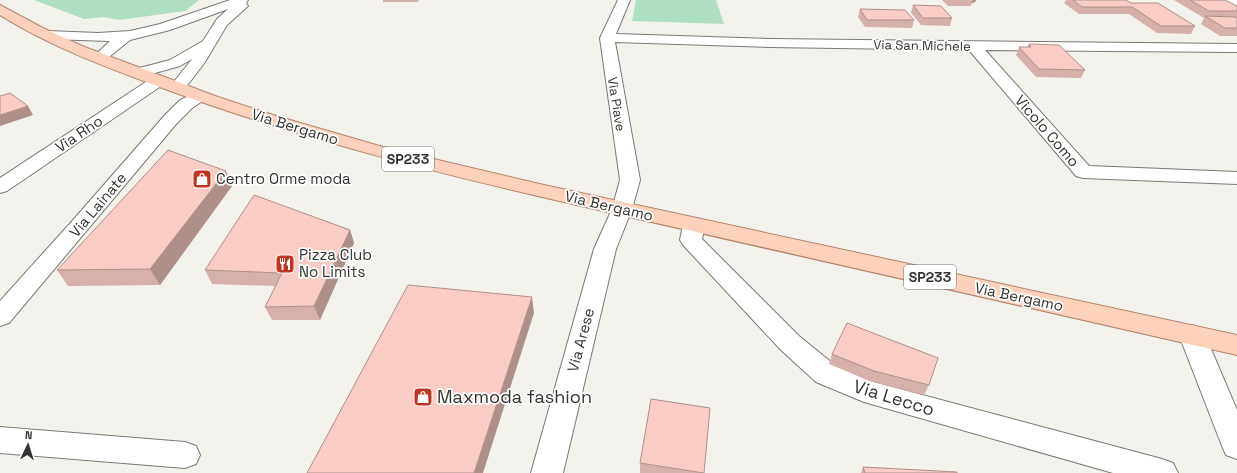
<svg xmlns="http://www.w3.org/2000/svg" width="1237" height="473" font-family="'Space Grotesk',sans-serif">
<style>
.green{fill:#aedfc2}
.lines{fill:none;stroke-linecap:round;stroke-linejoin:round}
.street-casing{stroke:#7a7973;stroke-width:2}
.primary-casing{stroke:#b5866e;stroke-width:2}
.street{fill:#fff;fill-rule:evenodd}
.primary{fill:#fdd1bc;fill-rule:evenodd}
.wall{fill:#d6b0aa}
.shaded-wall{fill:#ae908b}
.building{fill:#f9cdc6;stroke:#ae908b}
.labels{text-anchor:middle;stroke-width:3.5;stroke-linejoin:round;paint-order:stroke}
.far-street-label{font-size:13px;fill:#333330;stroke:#fff}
.shield{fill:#fff;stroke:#70706e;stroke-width:1}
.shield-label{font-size:14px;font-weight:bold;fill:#333330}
.street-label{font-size:15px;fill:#333330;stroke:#fff}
.poi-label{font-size:15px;fill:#333330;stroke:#fff;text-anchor:start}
.near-poi-label{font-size:18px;fill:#333330;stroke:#fff;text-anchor:start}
.near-street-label{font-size:18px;fill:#333330;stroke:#fff}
</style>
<rect width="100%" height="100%" fill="#f4f2ec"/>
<g class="green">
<polygon points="34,0 199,0 185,11 119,20 104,17 84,19"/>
<polygon points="636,0 716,0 724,24 632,21"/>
</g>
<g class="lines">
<defs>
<g id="street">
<polygon points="230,0 248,0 246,3 248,6 227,25 205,62 183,91 177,93 171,91 169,88 192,59 180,66 137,78 132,76 129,73 132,70 170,60 203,41 217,19 228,9 170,30 130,40 104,61 99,62 94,61 92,58 110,41 48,39 43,38 41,35 43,32 48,31 98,33 130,31 160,24"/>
<polygon points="618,0 630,0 616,34 770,39 1237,44 1237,52 985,50 1089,166 1237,172 1237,184 1083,178 1076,176 969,50 770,47 615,42 640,180 632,209 616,249 563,473 531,473 594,249 612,209 620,180 600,38"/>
<polygon points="1224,0 1237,0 1237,6 1226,3"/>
<polygon points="158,76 164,78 166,81 164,84 7,191 0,193 0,178 152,78"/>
<polygon points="198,92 204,94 206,97 204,100 192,108 177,123 9,323 0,326 0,301 74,219 165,115 180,100"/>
<polygon points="694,218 702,220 705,225 702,239 799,336 836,366 870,381 1162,459 1173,463 1178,473 1113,473 864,402 816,382 781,350 683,245 680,240 683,225 686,220"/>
<polygon points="1192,325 1201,328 1205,335 1237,410 1237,459 1226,455 1222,446 1179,335 1183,328"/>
<polygon points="0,427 185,442 196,446 200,455 196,464 185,468 0,453"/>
</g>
<path id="primary" d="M0,5L41,27L82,46L218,97L273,115L383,147L544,185L1237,335V355C1027,307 817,259 607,212C457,178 309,142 165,89C108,68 51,47 0,15Z"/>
</defs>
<use href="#street" class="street-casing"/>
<use href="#primary" class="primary-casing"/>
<use href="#street" class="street"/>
<use href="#primary" class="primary"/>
</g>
<g class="wall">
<polygon points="383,0 419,0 418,2 383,2"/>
<polygon points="942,0 976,0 976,1 971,4 971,6 948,6"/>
<polygon points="1066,0 1126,0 1131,3 1195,26 1191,34 1157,33 1129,14 1079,14 1064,3"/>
<polygon points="1174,0 1225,0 1237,6 1237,36 1220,36 1201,24 1204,18"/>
<polygon points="913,5 952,18 950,26 921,25 911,13"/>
<polygon points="860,9 914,20 912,28 865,27 858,17"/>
<polygon points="1029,44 1085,70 1081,78 1036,77 1016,55 1019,47 1027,47"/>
<polygon points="232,186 160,285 68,286 57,270"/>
<polygon points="350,230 354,243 320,320 272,320 265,307 275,286 212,284 205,270"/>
<polygon points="832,354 929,385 924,395 870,381 829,364"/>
<polygon points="640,463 704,473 640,473"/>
<polygon points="863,467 957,473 861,473"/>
</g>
<g class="shaded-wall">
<polygon points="973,0 976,0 976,1 971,4"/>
<polygon points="28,106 33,115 0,126 0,115"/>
<polygon points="226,171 232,186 160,285 150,269"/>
<polygon points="350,230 354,243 320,320 314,306"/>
<polygon points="532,297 534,313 483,473 474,473"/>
</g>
<g class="building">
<polygon points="1073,0 1126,0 1131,3 1158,3 1195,26 1161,26 1132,7 1082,7"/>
<polygon points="1190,0 1225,0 1237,6 1237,11 1209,11"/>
<polygon points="913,5 941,6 952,18 923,18"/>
<polygon points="860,9 905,10 914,20 867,20"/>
<polygon points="1205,16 1234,17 1237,18 1237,28 1225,28"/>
<polygon points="1029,44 1059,45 1085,70 1039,69 1019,47 1031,47"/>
<polygon points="10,93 28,106 0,115 0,96"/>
<polygon points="168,150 226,171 150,269 57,270"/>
<polygon points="254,195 350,230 314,306 265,307 282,273 205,270"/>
<polygon points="408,285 532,297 474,473 307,473"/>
<polygon points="847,323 938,358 929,385 874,371 832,354"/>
<polygon points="651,399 710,408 704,473 640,463"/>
<polygon points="863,467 957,472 957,473 865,473"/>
</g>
<defs>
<symbol id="shop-square" viewBox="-11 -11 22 22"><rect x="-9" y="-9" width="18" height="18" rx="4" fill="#bf331f" stroke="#fff"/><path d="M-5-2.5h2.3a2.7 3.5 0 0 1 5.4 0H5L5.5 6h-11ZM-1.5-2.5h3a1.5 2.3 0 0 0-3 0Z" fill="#fff"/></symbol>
<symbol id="restaurant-square" viewBox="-11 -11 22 22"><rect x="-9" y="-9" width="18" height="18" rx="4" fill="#bf331f" stroke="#fff"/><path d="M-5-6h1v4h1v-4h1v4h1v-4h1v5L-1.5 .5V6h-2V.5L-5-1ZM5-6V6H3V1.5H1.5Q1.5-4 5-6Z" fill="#fff"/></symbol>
</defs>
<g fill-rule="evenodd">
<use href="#shop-square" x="191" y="168" width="22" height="22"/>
<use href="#restaurant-square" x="274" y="253" width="22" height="22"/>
<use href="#shop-square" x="412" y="386" width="22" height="22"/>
</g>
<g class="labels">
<g class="far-street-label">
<text transform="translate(922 45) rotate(1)" y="5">Via San Michele</text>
<text transform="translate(617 104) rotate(81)" y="5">Via Piave</text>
</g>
<g class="shield">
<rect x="382" y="147" width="52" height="24" rx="3"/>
<rect x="904" y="265" width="52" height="24" rx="3"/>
</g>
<g class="shield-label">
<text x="408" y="164">SP233</text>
<text x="930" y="282">SP233</text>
</g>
<g class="street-label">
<text transform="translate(295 127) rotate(17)" y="5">Via Bergamo</text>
<text transform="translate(1047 131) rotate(49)" y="5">Vicolo Como</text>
<text transform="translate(79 134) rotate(-34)" y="5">Via Rho</text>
<text transform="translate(98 205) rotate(-50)" y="5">Via Lainate</text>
<text transform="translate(609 206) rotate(13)" y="5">Via Bergamo</text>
<text transform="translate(1019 297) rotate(12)" y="5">Via Bergamo</text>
<text transform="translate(581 340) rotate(-75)" y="5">Via Arese</text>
</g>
<g class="poi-label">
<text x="216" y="184">Centro Orme moda</text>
<text x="299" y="260">Pizza Club<tspan x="299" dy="17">No Limits</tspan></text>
</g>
<g class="near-poi-label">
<text x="437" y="403">Maxmoda fashion</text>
</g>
<g class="near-street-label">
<text transform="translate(894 398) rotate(17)" y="6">Via Lecco</text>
</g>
</g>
<g transform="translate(28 445) rotate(4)" stroke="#ffffff" stroke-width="3" paint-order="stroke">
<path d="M0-3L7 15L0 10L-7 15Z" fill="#333330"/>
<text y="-6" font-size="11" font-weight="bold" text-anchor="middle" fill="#333330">N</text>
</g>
</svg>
